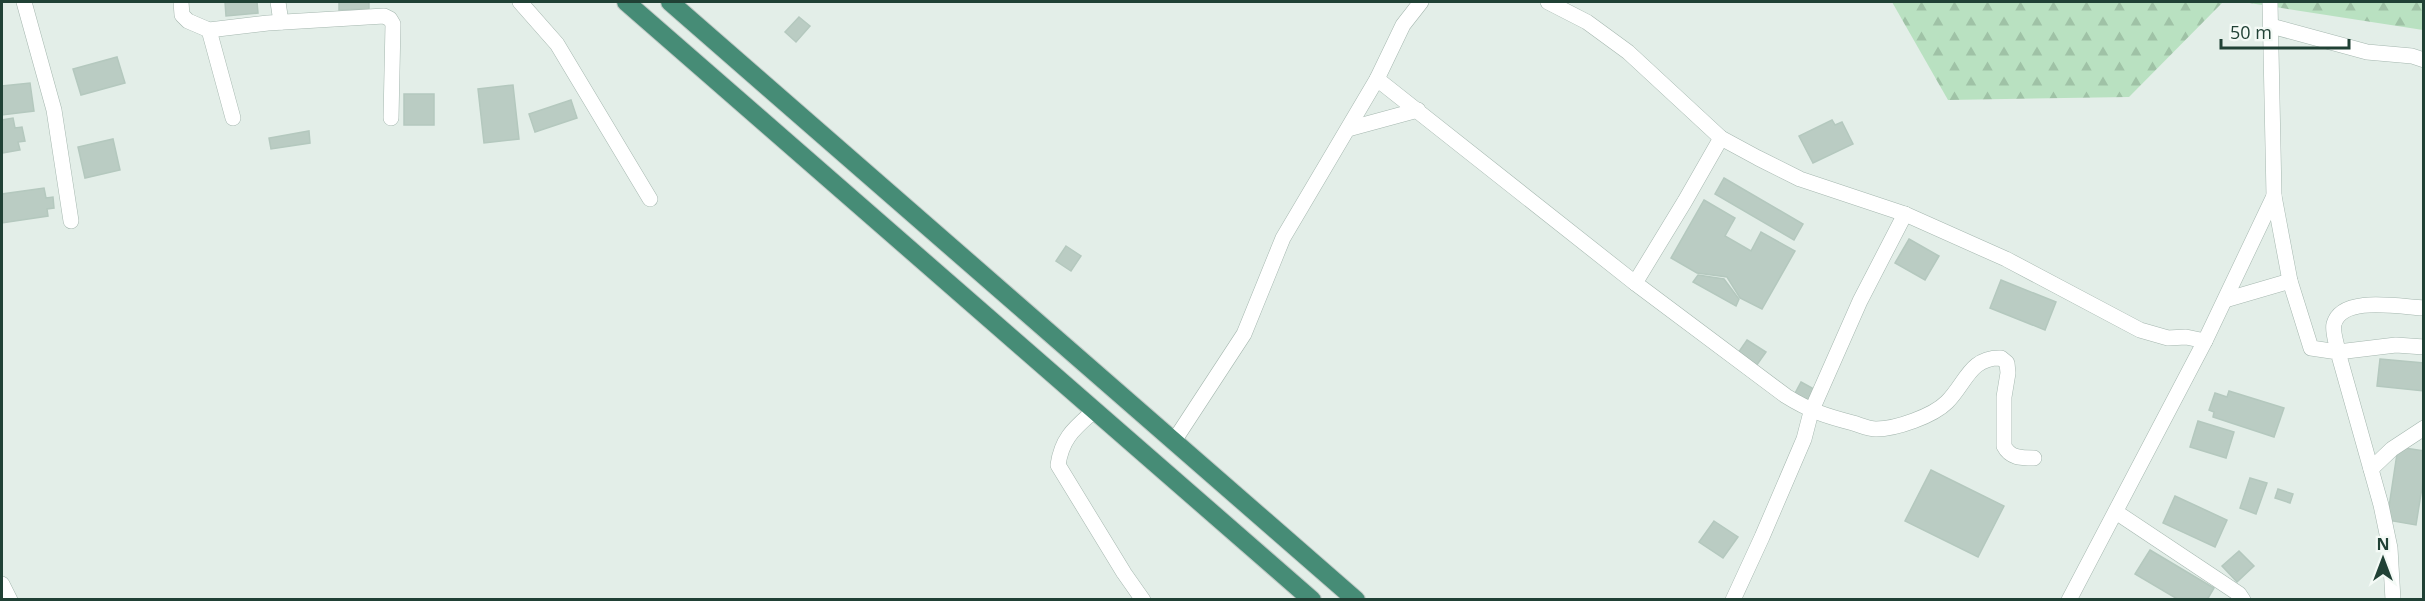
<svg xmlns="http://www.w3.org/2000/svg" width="2425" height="601" font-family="'Open Sans',sans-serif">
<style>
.forest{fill:url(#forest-firs)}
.building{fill:#baccc3;stroke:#b4c8be;stroke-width:1.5}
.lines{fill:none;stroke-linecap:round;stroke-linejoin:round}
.minor-casing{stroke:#a5b7af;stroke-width:16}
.trunk-casing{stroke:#c1cac6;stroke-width:20}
.minor{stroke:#fff;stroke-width:15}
.trunk{stroke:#468c76;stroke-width:18}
</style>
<defs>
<pattern id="forest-firs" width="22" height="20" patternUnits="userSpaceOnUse" patternTransform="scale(1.5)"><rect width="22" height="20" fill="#b9e1c1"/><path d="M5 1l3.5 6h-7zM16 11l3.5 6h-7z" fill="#9fc2a6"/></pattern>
</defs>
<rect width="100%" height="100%" fill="#e3eee8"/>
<g class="forest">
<polygon points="1892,2 2223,2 2129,97 1948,100"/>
<polygon points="2243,2 2423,2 2423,30"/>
</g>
<g class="building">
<polygon points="225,2 257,2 258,13 226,16"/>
<polygon points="339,2 369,2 369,9 339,10"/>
<polygon points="799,17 810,26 796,42 785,32"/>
<polygon points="117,57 125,83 81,95 73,69"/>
<polygon points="30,83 34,111 2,115 2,86"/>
<polygon points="513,85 519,139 484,143 478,89"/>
<rect x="404" y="94" width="30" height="31"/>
<polygon points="571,100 577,118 535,132 529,114"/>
<polygon points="13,118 15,128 22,127 25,141 18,142 20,150 2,153 2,120"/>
<polygon points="1832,120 1835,125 1842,122 1853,144 1813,163 1799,136"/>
<polygon points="309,131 310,143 271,149 269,138"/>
<polygon points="113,139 120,170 85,178 78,147"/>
<polygon points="1724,178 1803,224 1794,240 1715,194"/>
<polygon points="44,188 46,198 53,197 54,208 47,209 48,216 2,223 2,194"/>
<polygon points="1704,200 1735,218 1725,236 1751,251 1761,232 1795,251 1762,309 1740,298 1727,277 1697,273 1671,258"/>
<polygon points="1909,239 1939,256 1925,280 1895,263"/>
<polygon points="1066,246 1081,256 1071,271 1056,261"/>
<polygon points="1698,275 1724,279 1739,299 1736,306 1693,282"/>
<polygon points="2001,280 2056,302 2045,330 1990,308"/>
<polygon points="1747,340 1766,352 1754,369 1736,356"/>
<polygon points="2380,359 2424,363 2424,391 2377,386"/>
<polygon points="1801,382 1814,389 1805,406 1792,399"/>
<polygon points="2229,391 2284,408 2274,437 2213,417 2214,412 2209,410 2215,393 2227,397"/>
<polygon points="2198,421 2234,432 2226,458 2190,447"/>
<polygon points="2398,447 2424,451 2424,475 2416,525 2387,520"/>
<polygon points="1931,470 2004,506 1978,557 1905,521"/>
<polygon points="2250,478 2267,483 2256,514 2240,508"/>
<polygon points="2278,489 2293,494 2290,503 2275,498"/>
<polygon points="2175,496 2227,520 2215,547 2163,523"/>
<polygon points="1714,521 1738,537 1723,558 1699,542"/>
<polygon points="2150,550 2214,588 2207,600 2179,600 2135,574"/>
<polygon points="2239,551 2254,566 2237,582 2222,566"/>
</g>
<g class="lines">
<defs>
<g id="minor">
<polyline points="24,2 54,110 71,221"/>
<polyline points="181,2 182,15 188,21 209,30 268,23 384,16 390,19 393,24 391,118"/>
<polyline points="278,2 281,22"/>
<polyline points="520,2 557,44 650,199"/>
<polyline points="1548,2 1587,22 1628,52 1721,138 1758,158 1800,179 1905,214 2006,259 2140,330 2168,338 2186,337 2205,341"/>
<polyline points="2270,2 2274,196 2290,281 2311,348 2338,352 2381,505 2390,548 2393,600"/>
<polyline points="2271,26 2367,52 2412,56 2424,60"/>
<polyline points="209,30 233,118"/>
<path d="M1377,79L1635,283L1786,396C1810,411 1826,416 1853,423C1860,425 1869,429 1876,429C1896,429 1933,416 1947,402C1966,383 1970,357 2001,358L2007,363L2008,373L2004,397V446C2010,458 2021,458 2034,458"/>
<polyline points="1348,129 1418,110"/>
<polyline points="1635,283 1685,201 1721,138"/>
<polyline points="2225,300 2290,281"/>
<path d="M2424,308C2400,307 2342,295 2334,324C2332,332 2337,344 2338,352L2396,345L2424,347"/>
<path d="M1095,410C1075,428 1062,437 1058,465L1124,573L1143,600"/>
<polyline points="1174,441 1244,334 1283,238 1377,79 1403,25 1421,2"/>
<polyline points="2371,469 2392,449 2424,428"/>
<polyline points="2116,512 2239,594 2243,600"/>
<polyline points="2,584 10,600"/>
<polyline points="1733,600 1762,537 1804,439 1811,412 1860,301 1905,214"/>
<polyline points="2069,600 2205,341 2274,196"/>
</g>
<g id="trunk">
<polyline points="626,2 1312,600"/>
<polyline points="670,2 1356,600"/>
</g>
</defs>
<use href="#minor" class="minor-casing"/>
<use href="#trunk" class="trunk-casing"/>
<use href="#minor" class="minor"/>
<use href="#trunk" class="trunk"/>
</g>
<rect width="2425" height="601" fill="none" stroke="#204135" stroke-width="6"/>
<g transform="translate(2383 559)" stroke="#f4faf6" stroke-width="4.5" paint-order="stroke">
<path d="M0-4.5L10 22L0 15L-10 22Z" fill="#204135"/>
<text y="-9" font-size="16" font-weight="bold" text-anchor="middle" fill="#204135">N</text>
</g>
<path d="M2221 39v9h128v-9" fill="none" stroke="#204135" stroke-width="3"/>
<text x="2230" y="39" font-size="18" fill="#204135" stroke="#f4faf6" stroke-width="4.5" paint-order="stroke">50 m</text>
</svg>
